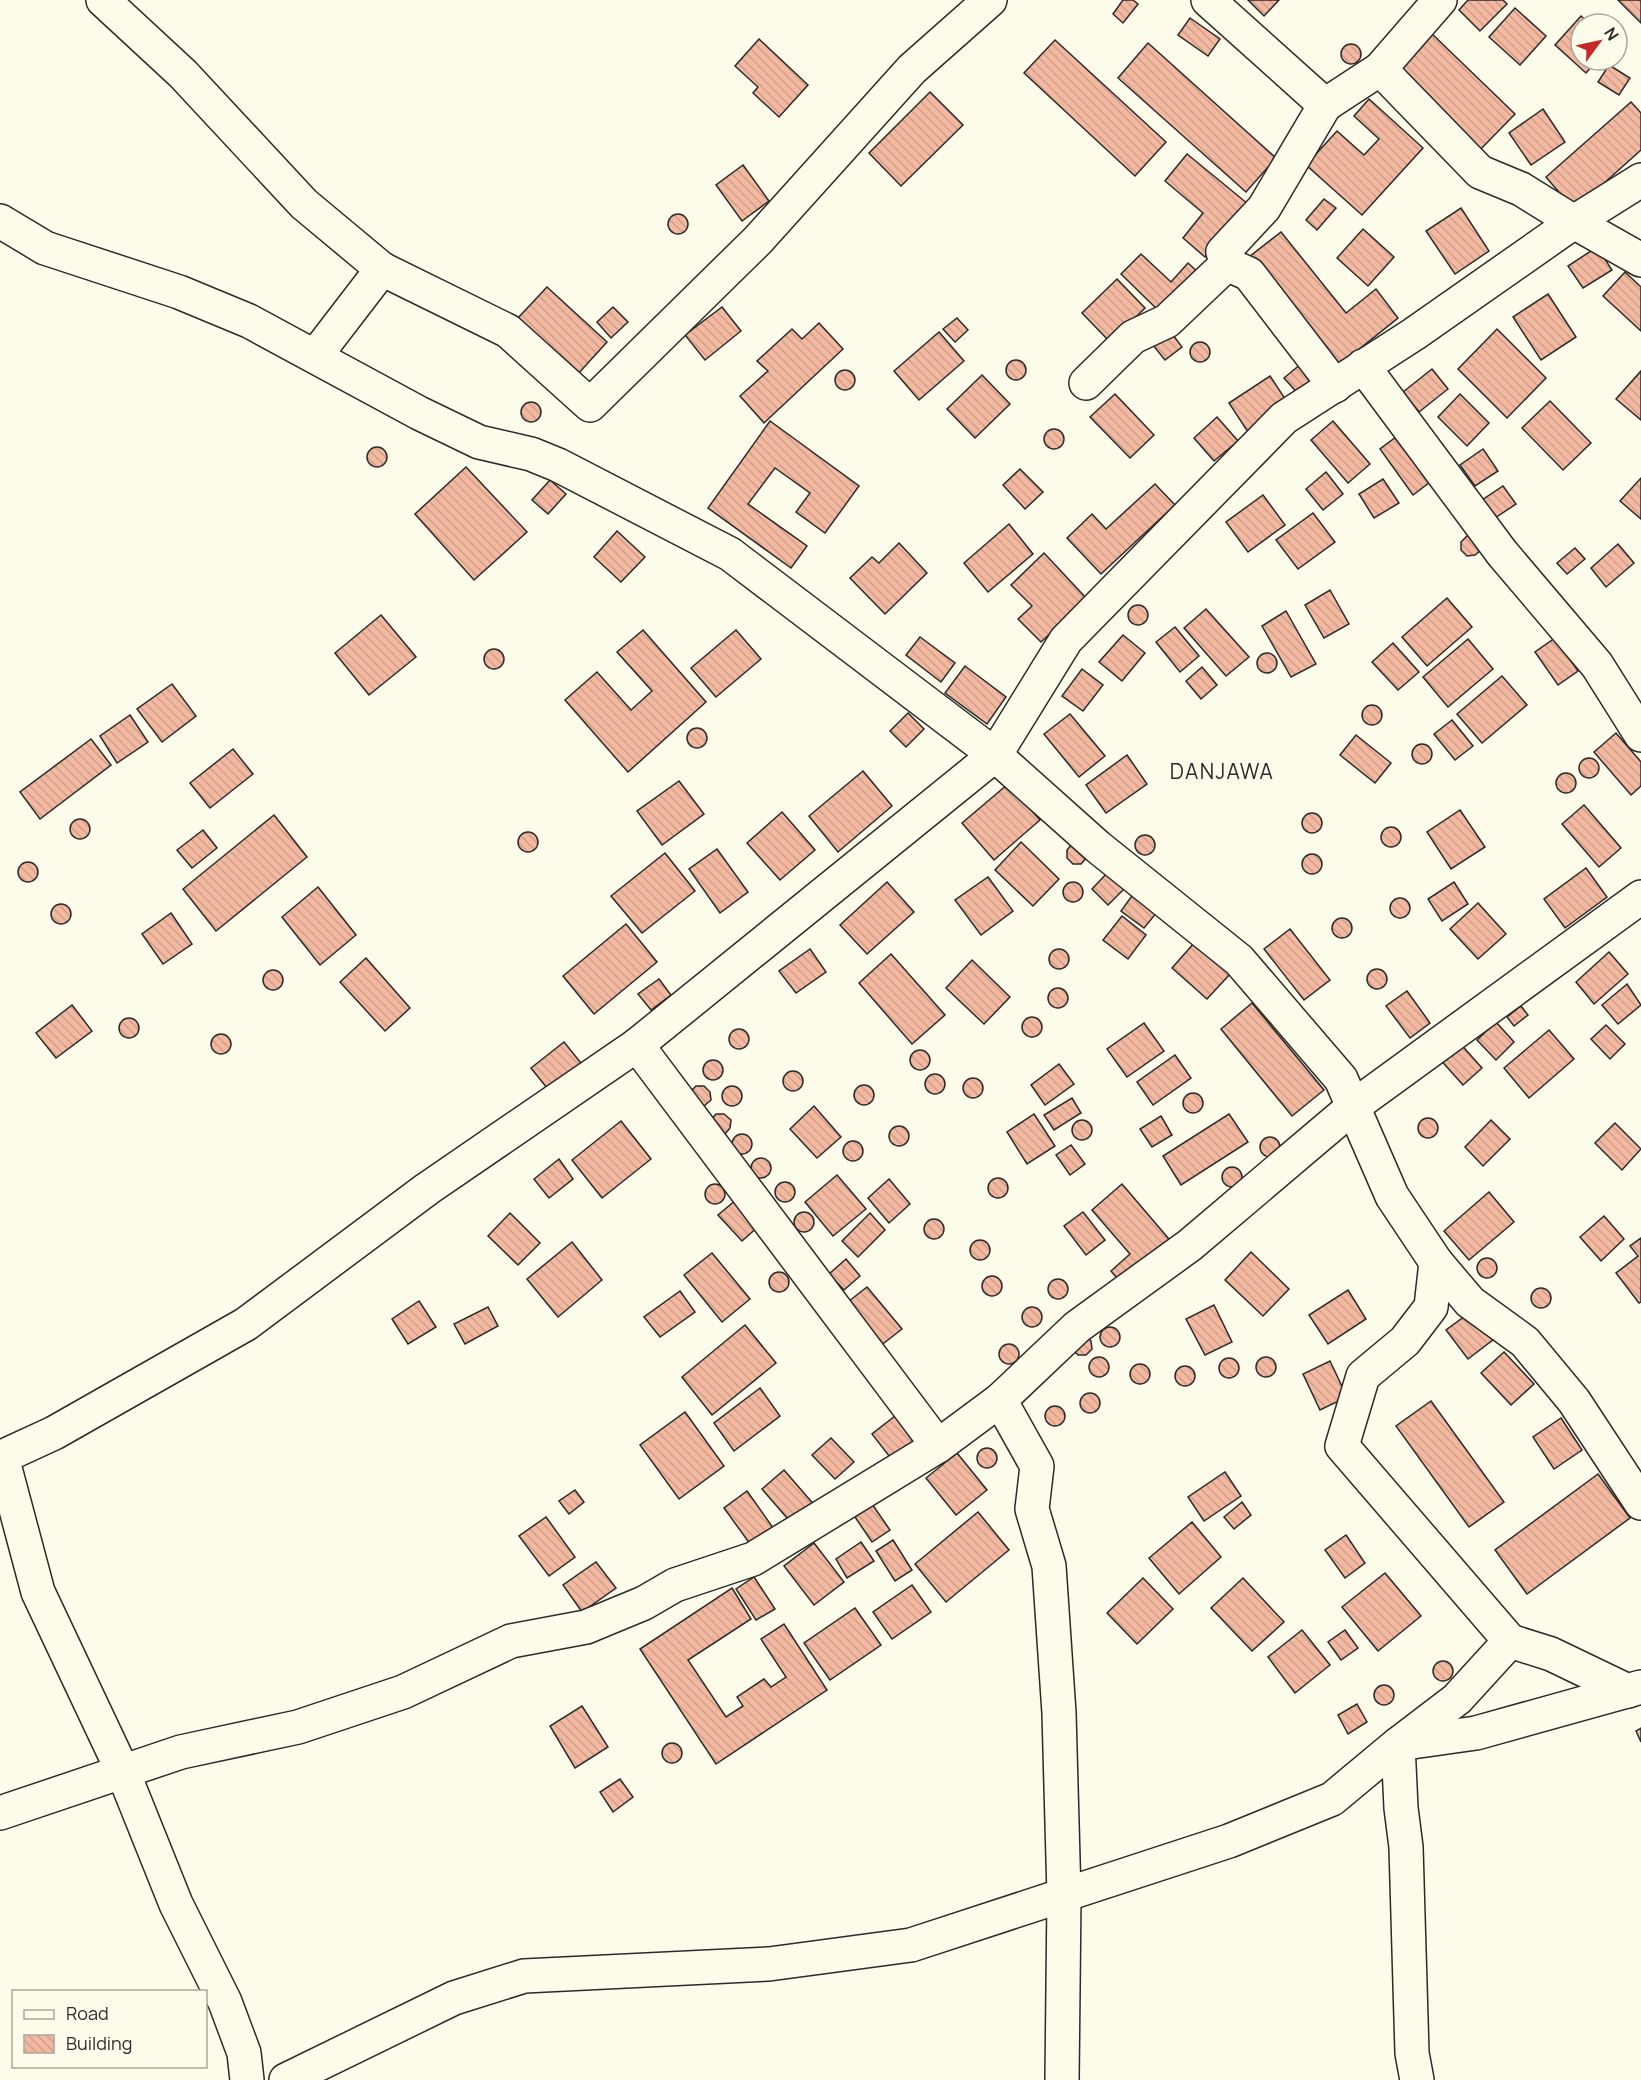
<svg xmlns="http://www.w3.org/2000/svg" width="1641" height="2080" font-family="Manrope,sans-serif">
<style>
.building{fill:url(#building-back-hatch);stroke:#2b2b2b;stroke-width:1.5}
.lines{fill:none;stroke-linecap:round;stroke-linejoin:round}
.minor-casing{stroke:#2b2b2b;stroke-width:36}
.minor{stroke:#fdfbea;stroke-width:33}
.labels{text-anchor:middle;stroke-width:4.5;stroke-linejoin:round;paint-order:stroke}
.quarter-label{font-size:21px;letter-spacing:1.5px;fill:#2b2b2b;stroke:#fdfbea}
</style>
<defs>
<pattern id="building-back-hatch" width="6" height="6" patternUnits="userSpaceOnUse" patternTransform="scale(1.5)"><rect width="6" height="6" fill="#f2b8a0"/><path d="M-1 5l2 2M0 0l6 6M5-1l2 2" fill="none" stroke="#d09e8a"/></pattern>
</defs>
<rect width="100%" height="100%" fill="#fdfbea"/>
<g class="building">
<polygon points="1123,0 1133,0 1138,4 1123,23 1113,14"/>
<polygon points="1248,0 1279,0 1264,16"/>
<polygon points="1468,0 1503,0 1507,4 1480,31 1459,10"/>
<polygon points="1618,0 1641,0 1641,23"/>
<polygon points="1515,8 1546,36 1520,65 1489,37"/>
<polygon points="1581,16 1590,24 1581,24 1581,60 1597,60 1586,73 1555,45"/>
<polygon points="1190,18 1220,39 1208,56 1178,35"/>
<polygon points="1428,30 1515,114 1478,152 1392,67"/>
<polygon points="759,39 808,85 779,117 753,93 758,87 735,66"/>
<polygon points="1055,40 1166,142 1135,176 1024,73"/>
<polygon points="1148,43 1276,158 1246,192 1118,78"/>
<circle cx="1351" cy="54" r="10"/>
<polygon points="1609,65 1630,78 1619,95 1598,82"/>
<polygon points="930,92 963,125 901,186 869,153"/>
<polygon points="1369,99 1423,148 1362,215 1306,165 1337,131 1364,155 1379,139 1354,116"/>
<polygon points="1631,102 1641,113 1641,150 1574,210 1546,177"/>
<polygon points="1543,109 1565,142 1531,165 1509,133"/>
<polygon points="1187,154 1248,204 1205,257 1183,238 1203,213 1165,181"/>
<polygon points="743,165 769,201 742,221 716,185"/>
<polygon points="1324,199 1336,208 1317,230 1306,220"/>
<polygon points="1461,208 1489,251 1455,274 1426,231"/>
<circle cx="678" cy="224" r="10"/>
<polygon points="1363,229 1394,257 1368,286 1337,258"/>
<polygon points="1281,232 1346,313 1376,289 1398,318 1333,370 1245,260"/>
<polygon points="1597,247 1612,270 1583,288 1568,266"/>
<polygon points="1141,254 1171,282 1188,263 1201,275 1163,315 1121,274"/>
<polygon points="1625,272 1641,287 1641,331 1603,296"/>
<polygon points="1117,279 1145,308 1110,342 1082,313"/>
<polygon points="547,287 607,342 577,375 517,319"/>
<polygon points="1548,294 1576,337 1541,360 1513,317"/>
<polygon points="613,307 628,322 611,338 597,322"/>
<polygon points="722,307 741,331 705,360 685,335"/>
<polygon points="957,318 968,330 955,342 943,329"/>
<polygon points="819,323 843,349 764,423 740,396 768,371 757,361 792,329 802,339"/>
<polygon points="1497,329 1546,378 1507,418 1458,369"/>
<polygon points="1170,331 1182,347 1165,360 1152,344"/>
<polygon points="939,332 964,361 919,400 894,371"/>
<circle cx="1200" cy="352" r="10"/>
<circle cx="1016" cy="370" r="10"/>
<polygon points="1302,363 1317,382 1301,397 1284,378"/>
<polygon points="1432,369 1448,389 1419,412 1403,392"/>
<circle cx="845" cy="380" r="10"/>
<polygon points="1641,371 1641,420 1616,399"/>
<polygon points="982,375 1010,404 975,438 947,409"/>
<polygon points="1270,376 1291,408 1250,435 1229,403"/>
<polygon points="1115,394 1154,435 1130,458 1090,417"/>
<polygon points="1460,394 1489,423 1467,446 1438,417"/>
<polygon points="1550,401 1591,443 1563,470 1522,428"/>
<circle cx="531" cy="412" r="10"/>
<polygon points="1217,417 1238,441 1214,461 1194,438"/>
<polygon points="770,421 859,486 825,533 796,512 810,493 775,468 748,504 807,546 791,568 708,508"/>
<polygon points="1333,421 1370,464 1348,483 1311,440"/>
<circle cx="1054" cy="439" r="10"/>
<polygon points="1404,431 1438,476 1413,495 1380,449"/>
<circle cx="377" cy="457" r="10"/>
<polygon points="1483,449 1498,471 1475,486 1460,465"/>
<polygon points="466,467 527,532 474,580 415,514"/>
<polygon points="1020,469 1043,492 1025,509 1003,485"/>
<polygon points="1326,472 1343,494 1323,510 1306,489"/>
<polygon points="1641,478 1641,519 1620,501"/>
<polygon points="1383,479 1399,503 1374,518 1359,494"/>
<polygon points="550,480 566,494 548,514 532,500"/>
<polygon points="1155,484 1175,505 1101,574 1067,538 1092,514 1106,529"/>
<polygon points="1503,486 1516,504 1495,518 1482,500"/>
<polygon points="1263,495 1285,525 1248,552 1226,522"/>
<polygon points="1313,513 1335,542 1298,569 1276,540"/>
<polygon points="1009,524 1033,554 988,592 964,563"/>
<polygon points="617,531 645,557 621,582 594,557"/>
<polygon points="1467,536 1475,536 1481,550 1475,555 1467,556 1461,550 1461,542"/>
<polygon points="899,543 927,573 885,614 850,578 872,557 879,563"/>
<polygon points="1618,544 1634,563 1606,587 1591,568"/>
<polygon points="1575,548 1585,559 1567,574 1557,563"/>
<polygon points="1044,553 1087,599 1041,642 1018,619 1032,606 1011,585"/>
<polygon points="1330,590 1349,624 1324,638 1305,605"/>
<polygon points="1447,598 1472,627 1427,666 1402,637"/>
<circle cx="1138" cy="615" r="10"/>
<polygon points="1206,609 1249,657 1226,676 1184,628"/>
<polygon points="1286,611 1316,664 1291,677 1262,626"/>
<polygon points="381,615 416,657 369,695 335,653"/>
<polygon points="1175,627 1199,656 1180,672 1156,642"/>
<polygon points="643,630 706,702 628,772 565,700 597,672 631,710 652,691 617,652"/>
<polygon points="736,630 761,659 716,697 691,668"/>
<polygon points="1123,635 1145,653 1122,681 1099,662"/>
<polygon points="920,637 955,663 941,682 906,655"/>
<polygon points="1555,638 1578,671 1558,685 1535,652"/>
<polygon points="1468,639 1493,669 1448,707 1423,677"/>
<polygon points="1393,643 1419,672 1398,690 1372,662"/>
<circle cx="494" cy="659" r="10"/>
<circle cx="1267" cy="663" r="10"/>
<polygon points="965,666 1006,697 987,724 945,693"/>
<polygon points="1202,667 1217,685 1201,699 1186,681"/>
<polygon points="1082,669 1103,685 1083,711 1062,696"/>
<polygon points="1502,676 1527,705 1482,743 1457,714"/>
<polygon points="172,684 196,716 162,742 137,709"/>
<circle cx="1372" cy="715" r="10"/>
<polygon points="908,713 924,729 906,747 890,731"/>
<polygon points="1070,714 1105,756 1079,777 1044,734"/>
<polygon points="130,715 148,742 117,763 100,736"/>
<polygon points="1452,720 1473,746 1455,760 1434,734"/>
<circle cx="697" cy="738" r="10"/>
<polygon points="1616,733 1641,762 1641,786 1631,795 1594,752"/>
<polygon points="1356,735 1391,763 1375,783 1340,755"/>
<polygon points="91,739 111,765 40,819 20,792"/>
<circle cx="1422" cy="754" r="10"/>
<polygon points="233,749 253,774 210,808 190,783"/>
<polygon points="1127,755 1147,784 1106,813 1086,785"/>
<circle cx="1589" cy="768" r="10"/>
<polygon points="863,771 892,806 838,852 809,816"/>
<circle cx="1566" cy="783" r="10"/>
<polygon points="679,781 704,814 662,845 637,811"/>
<polygon points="1008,784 1040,820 994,860 962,823"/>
<polygon points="1584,805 1621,848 1599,867 1562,824"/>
<polygon points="1460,810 1485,847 1451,869 1427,832"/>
<polygon points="782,812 815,850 780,880 747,843"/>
<circle cx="1312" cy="823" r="10"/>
<polygon points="274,815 307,857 216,931 183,889"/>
<circle cx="80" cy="829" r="10"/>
<circle cx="1391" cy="837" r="10"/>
<polygon points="203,830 217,848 192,868 177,850"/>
<circle cx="528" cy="842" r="10"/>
<circle cx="1145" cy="845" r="10"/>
<polygon points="1021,842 1059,879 1033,906 995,870"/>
<polygon points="1072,844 1087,857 1081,864 1073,864 1067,858 1067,850"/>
<polygon points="717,849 748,892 720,913 689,869"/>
<polygon points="665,853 695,891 642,933 611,896"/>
<circle cx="1312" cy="864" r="10"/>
<circle cx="28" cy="872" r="10"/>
<polygon points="1586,868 1607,897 1565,928 1544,899"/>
<polygon points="1109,871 1125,888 1108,905 1092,889"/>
<polygon points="988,877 1013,911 981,935 955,900"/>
<circle cx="1073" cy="892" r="10"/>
<polygon points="887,882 914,912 867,954 840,925"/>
<polygon points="1454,882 1468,904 1442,921 1428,899"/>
<polygon points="318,887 356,935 320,965 282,917"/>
<polygon points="1134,893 1158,911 1144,928 1121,911"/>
<circle cx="1400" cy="908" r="10"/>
<polygon points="1478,903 1506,934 1478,959 1450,929"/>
<circle cx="61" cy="914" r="10"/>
<polygon points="171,913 192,944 163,964 142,934"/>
<polygon points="1122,916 1146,935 1128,959 1103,940"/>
<circle cx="1342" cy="928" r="10"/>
<polygon points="626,924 657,962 594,1014 563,976"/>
<polygon points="1290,929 1330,980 1304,1000 1264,949"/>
<polygon points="1195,942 1230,974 1207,999 1172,968"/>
<circle cx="1059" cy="959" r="10"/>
<polygon points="810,949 826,972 796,993 779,971"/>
<polygon points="1609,952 1628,974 1594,1004 1576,982"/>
<polygon points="891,954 945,1015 912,1044 859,983"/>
<polygon points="366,958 410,1008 385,1031 340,982"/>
<polygon points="972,960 1010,997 984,1024 946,988"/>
<circle cx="1377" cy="979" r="10"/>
<circle cx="273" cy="980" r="10"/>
<polygon points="659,979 671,995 651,1010 638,994"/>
<polygon points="1627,984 1641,1005 1618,1024 1602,1005"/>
<circle cx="1058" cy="998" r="10"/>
<polygon points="1407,991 1430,1023 1410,1038 1386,1006"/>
<polygon points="1252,1003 1324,1090 1292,1116 1221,1029"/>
<polygon points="72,1005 92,1031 56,1058 36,1033"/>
<polygon points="1521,1006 1528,1015 1514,1026 1507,1017"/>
<circle cx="1032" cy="1027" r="10"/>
<circle cx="129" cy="1028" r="10"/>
<polygon points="1496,1022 1514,1042 1496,1060 1477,1040"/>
<polygon points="1144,1023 1164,1051 1127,1077 1107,1049"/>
<polygon points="1606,1025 1625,1044 1610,1059 1591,1039"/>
<circle cx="739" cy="1039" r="10"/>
<polygon points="1549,1030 1574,1059 1529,1098 1504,1068"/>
<circle cx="221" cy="1044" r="10"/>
<polygon points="1457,1040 1482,1068 1463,1085 1438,1057"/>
<polygon points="564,1042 585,1068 551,1093 531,1068"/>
<circle cx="920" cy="1060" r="10"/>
<polygon points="1175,1055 1191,1078 1153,1105 1137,1082"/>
<circle cx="713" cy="1070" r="10"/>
<polygon points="1059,1064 1074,1084 1045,1105 1031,1085"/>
<circle cx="793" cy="1081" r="10"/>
<circle cx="935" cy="1084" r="10"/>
<circle cx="973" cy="1088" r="10"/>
<circle cx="864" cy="1095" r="10"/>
<circle cx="732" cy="1096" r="10"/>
<polygon points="696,1086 704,1086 710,1092 711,1100 704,1106 696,1106 690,1092"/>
<circle cx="1193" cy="1103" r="10"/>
<polygon points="1072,1098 1081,1113 1054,1130 1044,1115"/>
<polygon points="814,1106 841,1137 817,1158 790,1129"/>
<polygon points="716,1114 724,1114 731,1120 730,1128 725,1134 717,1134 711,1120"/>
<polygon points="1034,1114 1055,1146 1027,1164 1007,1132"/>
<polygon points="1229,1114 1248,1142 1181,1185 1163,1156"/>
<polygon points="1161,1116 1172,1135 1152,1147 1140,1129"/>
<circle cx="1428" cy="1128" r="10"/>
<circle cx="1082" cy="1130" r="10"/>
<polygon points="1491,1120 1510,1139 1483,1166 1465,1147"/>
<polygon points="621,1121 651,1159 602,1198 572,1160"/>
<polygon points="1615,1123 1641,1149 1622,1170 1595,1143"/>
<circle cx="899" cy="1136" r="10"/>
<circle cx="742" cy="1144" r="10"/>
<circle cx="1270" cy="1147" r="10"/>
<circle cx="853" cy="1151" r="10"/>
<polygon points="1071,1145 1085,1164 1070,1175 1056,1155"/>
<circle cx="761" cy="1168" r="10"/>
<polygon points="559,1159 573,1179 549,1198 534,1179"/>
<circle cx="1232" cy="1177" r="10"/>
<polygon points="837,1175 866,1209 833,1236 805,1202"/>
<circle cx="998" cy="1188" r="10"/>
<polygon points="889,1179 910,1204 889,1223 868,1198"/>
<circle cx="785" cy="1192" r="10"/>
<circle cx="715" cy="1194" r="10"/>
<polygon points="1122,1184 1174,1245 1125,1287 1111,1271 1130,1254 1092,1210"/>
<polygon points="1489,1192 1514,1222 1469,1260 1444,1231"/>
<polygon points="737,1199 760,1225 742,1241 718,1215"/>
<circle cx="804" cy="1222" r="10"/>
<polygon points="1083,1212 1105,1240 1086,1255 1064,1226"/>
<polygon points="510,1213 540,1243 518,1265 488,1236"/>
<polygon points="870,1213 885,1230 858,1257 842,1241"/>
<polygon points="1604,1216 1624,1239 1601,1261 1580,1237"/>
<circle cx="934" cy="1229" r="10"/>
<polygon points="1641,1238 1641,1302 1639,1303 1616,1273 1638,1256 1630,1246"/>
<circle cx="980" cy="1250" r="10"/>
<polygon points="572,1242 602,1280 558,1317 527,1279"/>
<polygon points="1251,1252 1289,1289 1263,1316 1225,1280"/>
<polygon points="712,1253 750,1299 722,1322 684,1275"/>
<circle cx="1487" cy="1268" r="10"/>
<polygon points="846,1259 860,1276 844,1290 829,1274"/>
<circle cx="779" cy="1282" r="10"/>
<circle cx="992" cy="1286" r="10"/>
<circle cx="1058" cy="1289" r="10"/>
<polygon points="867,1287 902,1329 879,1347 844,1305"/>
<circle cx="1541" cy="1298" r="10"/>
<polygon points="1348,1290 1366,1319 1328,1344 1309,1315"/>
<polygon points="680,1291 695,1312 660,1337 644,1317"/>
<polygon points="419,1301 436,1327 408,1344 392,1319"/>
<polygon points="1214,1305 1232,1342 1205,1355 1186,1319"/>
<circle cx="1032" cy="1317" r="10"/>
<polygon points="488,1307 498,1326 465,1344 454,1324"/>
<polygon points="1472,1311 1494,1339 1468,1359 1446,1330"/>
<polygon points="745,1325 776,1363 712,1415 682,1377"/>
<circle cx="1110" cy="1337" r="10"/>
<polygon points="1086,1335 1091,1341 1092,1349 1086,1355 1078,1355 1072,1349"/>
<circle cx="1009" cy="1354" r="10"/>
<polygon points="1504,1352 1534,1384 1511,1405 1481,1373"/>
<circle cx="1266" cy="1367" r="10"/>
<circle cx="1099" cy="1367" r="10"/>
<circle cx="1229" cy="1368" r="10"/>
<polygon points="1330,1361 1347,1397 1320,1410 1303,1374"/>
<circle cx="1140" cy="1374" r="10"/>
<circle cx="1185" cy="1376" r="10"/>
<polygon points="760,1388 780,1416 734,1451 714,1423"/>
<circle cx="1090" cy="1403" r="10"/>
<polygon points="1431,1401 1504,1502 1469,1527 1396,1426"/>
<circle cx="1055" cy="1416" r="10"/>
<polygon points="685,1412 724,1466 679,1499 640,1445"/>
<polygon points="895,1416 915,1444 893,1461 872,1434"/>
<polygon points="1561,1418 1582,1450 1554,1469 1533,1437"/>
<polygon points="831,1438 854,1462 835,1479 812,1455"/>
<circle cx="987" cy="1458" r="10"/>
<polygon points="957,1453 987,1490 956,1515 926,1478"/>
<polygon points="784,1470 816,1507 794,1526 762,1489"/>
<polygon points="1225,1472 1241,1496 1204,1521 1188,1497"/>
<polygon points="1598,1474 1630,1518 1527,1594 1495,1550"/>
<polygon points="575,1490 584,1502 569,1514 559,1501"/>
<polygon points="747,1491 776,1532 753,1548 724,1508"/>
<polygon points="1242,1502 1251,1515 1234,1529 1224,1517"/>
<polygon points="872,1504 890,1530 872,1542 855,1517"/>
<polygon points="978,1512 1009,1550 946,1602 915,1564"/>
<polygon points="546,1517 575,1557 549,1576 519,1536"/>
<polygon points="1192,1522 1221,1557 1179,1594 1149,1558"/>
<polygon points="1346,1535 1365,1563 1345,1578 1325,1550"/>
<polygon points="893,1540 912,1570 895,1581 876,1551"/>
<polygon points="861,1542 874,1561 847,1578 836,1559"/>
<polygon points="814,1543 844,1582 814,1605 784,1566"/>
<polygon points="596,1562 616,1588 582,1612 563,1585"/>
<polygon points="1385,1573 1421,1616 1378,1651 1342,1607"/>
<polygon points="754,1577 775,1609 756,1620 736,1589"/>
<polygon points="1143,1578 1173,1609 1137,1644 1107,1613"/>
<polygon points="1243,1578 1284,1622 1252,1651 1211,1608"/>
<polygon points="912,1585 931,1612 892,1639 873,1612"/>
<polygon points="732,1588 751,1619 688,1660 726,1717 743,1706 737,1697 764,1679 771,1687 786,1677 761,1639 784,1624 827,1690 716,1764 640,1649"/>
<polygon points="855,1608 881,1645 830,1680 804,1643"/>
<polygon points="1302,1630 1330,1665 1295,1693 1268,1657"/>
<polygon points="1345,1630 1358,1648 1341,1660 1328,1642"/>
<circle cx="1443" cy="1671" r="10"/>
<circle cx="1384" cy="1695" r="10"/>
<polygon points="1357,1704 1367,1722 1348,1734 1338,1715"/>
<polygon points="582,1706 608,1747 575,1768 550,1726"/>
<polygon points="1641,1728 1641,1742 1636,1731"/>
<circle cx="672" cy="1753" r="10"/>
<polygon points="620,1779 633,1797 613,1812 600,1792"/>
</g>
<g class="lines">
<defs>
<g id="minor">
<polyline points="103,0 183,74 304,204 382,269"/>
<polyline points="1208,0 1325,105 1264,208 1223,252 1227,264 1249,274 1335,386"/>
<polyline points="1325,105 1380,69"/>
<polyline points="1641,180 1574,222 1641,260"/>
<polyline points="0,221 45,248 179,292 249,321 419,413 479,442 531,454 558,465 730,554 995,755 1098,847 1239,960 1341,1079 1392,1196 1436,1262 1431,1307 1405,1341 1363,1376 1342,1446 1510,1641 1457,1699 1398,1744 1401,1808 1406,1847 1412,2053 1417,2080"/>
<polyline points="316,355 382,269 508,331 590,405 758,240 912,69 990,0"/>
<polyline points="1363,366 1502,553 1597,665 1641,735"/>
<polyline points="1086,383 1133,337 1167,321 1227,264"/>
<polyline points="637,1045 938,1446"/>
<polyline points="1436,1262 1470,1302 1525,1342 1574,1401 1641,1503"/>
<polyline points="1000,1400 1037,1466 1032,1509 1049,1566 1059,1713 1064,1896 1062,2080"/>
<polyline points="1510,1641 1551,1654 1628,1691"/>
<polyline points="0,1813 181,1752 298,1727 403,1692 511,1641 586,1627 644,1603 675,1585 753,1559 938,1446 1000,1400 1077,1327 1190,1245 1354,1106 1641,897"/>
<polyline points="247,2080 244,2053 225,2002 176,1904 123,1772 38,1592 2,1457 54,1433 246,1324 427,1189 637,1045 995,755 1066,640 1284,418 1414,334 1574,222 1521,189 1480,172 1380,69 1440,0"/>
<polyline points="286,2080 454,1998 524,1976 769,1964 911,1945 1229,1841 1332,1799 1398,1744 1476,1733 1641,1687"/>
</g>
</defs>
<use href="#minor" class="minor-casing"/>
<use href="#minor" class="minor"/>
</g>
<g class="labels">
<g class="quarter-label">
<text x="1222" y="779">DANJAWA</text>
</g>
</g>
<rect x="12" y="1990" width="195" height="78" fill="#fdfbea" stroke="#a9a89e" stroke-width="1.5"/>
<rect x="24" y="2010" width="30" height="9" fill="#fdfbea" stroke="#a9a89e" stroke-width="1.5"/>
<text x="66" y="2020" font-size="18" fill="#2b2b2b">Road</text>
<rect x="24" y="2035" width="30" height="18" fill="url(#building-back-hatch)" stroke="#a9a89e" stroke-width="1.5"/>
<text x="66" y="2050" font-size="18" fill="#2b2b2b">Building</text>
<g transform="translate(1599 42) rotate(57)"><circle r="28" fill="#fdfbea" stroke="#a9a89e" stroke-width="1.5"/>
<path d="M0-4.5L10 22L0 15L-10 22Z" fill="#c62828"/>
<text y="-9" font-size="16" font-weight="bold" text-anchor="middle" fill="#2b2b2b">N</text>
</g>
</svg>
